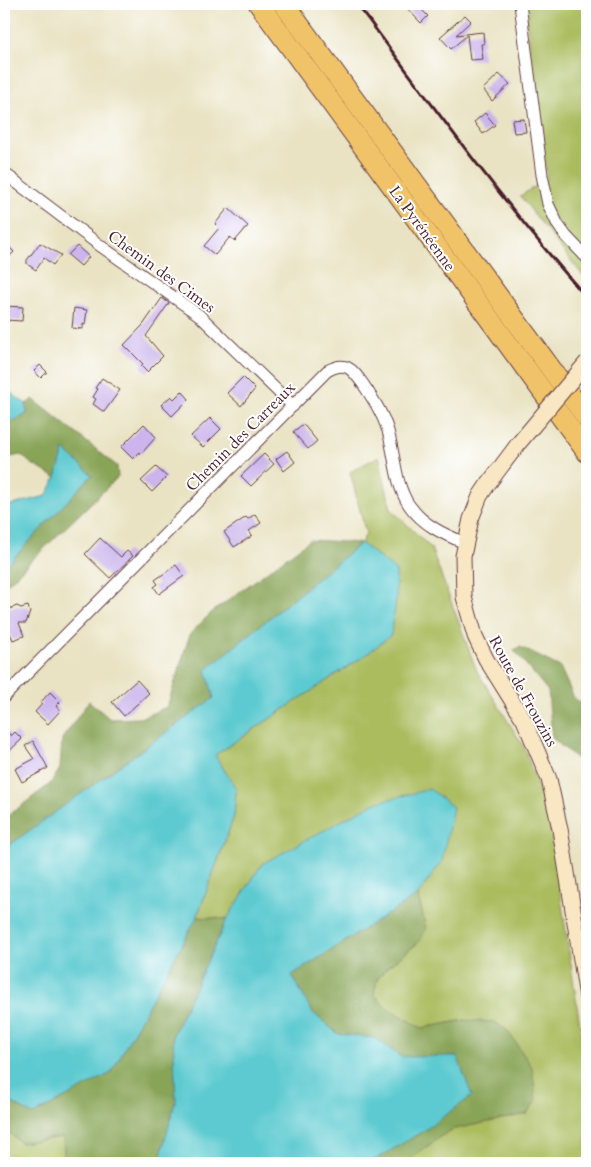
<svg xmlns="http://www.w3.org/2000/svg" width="591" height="1167" font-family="Cardo,serif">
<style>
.green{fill:#abbc5f;stroke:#7a6e45}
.forest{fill:#88a456;stroke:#696240}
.water{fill:#5ccad0;stroke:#53747e}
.building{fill:#cbb5ec}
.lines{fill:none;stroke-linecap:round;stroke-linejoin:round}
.minor-casing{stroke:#623c42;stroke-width:13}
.secondary-casing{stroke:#623c42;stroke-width:17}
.motorway-casing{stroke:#623c42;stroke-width:22}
.minor{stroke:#fff;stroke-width:11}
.secondary{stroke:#f9e7c3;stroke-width:15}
.motorway{stroke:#f1c369;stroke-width:20}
.rail{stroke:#4a1f2b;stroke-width:3}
.secondary-bridge-casing{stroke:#623c42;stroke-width:17;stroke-linecap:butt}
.secondary-bridge{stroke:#f9e7c3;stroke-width:15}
.labels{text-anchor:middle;stroke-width:4;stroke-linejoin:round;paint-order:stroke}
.street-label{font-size:16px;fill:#4a1f2b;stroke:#fff}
</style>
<rect width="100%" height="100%" fill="#fff"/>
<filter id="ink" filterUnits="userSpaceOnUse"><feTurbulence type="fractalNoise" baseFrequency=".02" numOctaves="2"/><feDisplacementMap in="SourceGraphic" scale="10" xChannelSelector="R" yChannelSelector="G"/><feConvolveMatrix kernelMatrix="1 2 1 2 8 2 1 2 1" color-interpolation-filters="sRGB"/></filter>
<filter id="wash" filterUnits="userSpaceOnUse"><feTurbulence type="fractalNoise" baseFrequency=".0096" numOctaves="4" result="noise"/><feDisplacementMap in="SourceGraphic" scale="20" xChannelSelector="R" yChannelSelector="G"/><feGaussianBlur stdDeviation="1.12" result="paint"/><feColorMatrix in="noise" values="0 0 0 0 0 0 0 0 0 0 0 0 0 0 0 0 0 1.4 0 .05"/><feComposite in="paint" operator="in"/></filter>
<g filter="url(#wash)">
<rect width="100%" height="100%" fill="#e9e3c3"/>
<g class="green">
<polygon points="524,4 587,4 587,281 520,196 547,179"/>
<polygon points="379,456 391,509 431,548 477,671 524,747 549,818 587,1072 587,1163 405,1163 441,1136 454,1129 527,1114 465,1020 422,1028 384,1006 374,994 377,980 386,968 419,942 426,929 418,895 442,861 262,864 227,919 197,917 234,816 236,789 215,755 367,654 391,635 396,571 361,543 366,534 350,472"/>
<polygon points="4,1128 21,1143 63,1137 65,1163 4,1163"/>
</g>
<g class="forest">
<polygon points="33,399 117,466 118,477 4,587 4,568 92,475 64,450 56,478 32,464 21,455 9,457 4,456 4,425 27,414 26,404"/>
<polygon points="310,540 361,543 206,670 214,698 4,849 4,819 50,784 60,769 62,739 89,701 110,719 140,718 167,707 190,634 211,613"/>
<polygon points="520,647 560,667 574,698 587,707 587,767 552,738 548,691 514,650"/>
<polygon points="418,895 426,929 419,942 386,968 377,980 374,994 384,1006 422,1028 465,1020 494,1022 507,1030 532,1067 536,1101 527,1114 454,1129 441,1136 405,1163 370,1163 428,1128 401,1057 375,1038 338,1034 312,1012 292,975"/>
<polygon points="197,917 227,919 173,1035 176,1099 161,1155 156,1163 65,1163 63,1137 21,1143 4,1128 4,1098 33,1115 111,1073"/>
</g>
<g class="water">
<polygon points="4,388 26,404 27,414 4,425"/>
<polygon points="64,450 92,475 4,568 4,505 12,505 46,496 56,478"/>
<polygon points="361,543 396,571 396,601 391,635 367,654 215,755 236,789 234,816 197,917 111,1073 33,1115 4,1098 4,849 214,698 206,670"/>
<polygon points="430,789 453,807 442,861 418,895 292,975 312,1012 338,1034 375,1038 401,1057 457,1056 472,1096 428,1128 370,1163 156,1163 161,1155 176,1099 173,1035 227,919 262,864 374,803"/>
</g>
<g id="blocks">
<g class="building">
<polygon points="403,4 416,4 428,16 421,23"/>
<polygon points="465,15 471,21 456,35 483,32 484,44 481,44 483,59 470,60 467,35 451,49 440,37"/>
<polygon points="499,74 510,84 492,101 483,89"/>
<polygon points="485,113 495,125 483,134 474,122"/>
<polygon points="524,119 526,132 514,133 512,120"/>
<polygon points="228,208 248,226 235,241 230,237 215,255 204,246 219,228 215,224"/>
<polygon points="4,241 14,252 4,262"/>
<polygon points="40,243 61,255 53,265 44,258 36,270 27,264 27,260"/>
<polygon points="77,246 89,257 81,266 68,255"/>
<polygon points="162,298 169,303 146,336 163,356 147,372 141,366 143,364 124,345 143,325"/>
<polygon points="4,306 23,307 22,321 4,320"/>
<polygon points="74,308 87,310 85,325 83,324 83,329 72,328"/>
<polygon points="40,365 47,372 41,378 34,371"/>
<polygon points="243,377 255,389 241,406 227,393"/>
<polygon points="102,378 120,390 104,412 93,404 96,399 93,397 98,389 95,388"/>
<polygon points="182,391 189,399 172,416 161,405 171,396 174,399"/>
<polygon points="210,418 221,429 203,447 191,436"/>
<polygon points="144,424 156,437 141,454 140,452 133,459 121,447"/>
<polygon points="303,424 317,441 308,449 293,432"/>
<polygon points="287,451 295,462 284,471 276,459"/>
<polygon points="264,454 274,464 251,486 241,476"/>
<polygon points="156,467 167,477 152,492 141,481"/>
<polygon points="255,514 261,523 249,531 252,536 234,547 224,532 246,517 248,519"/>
<polygon points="100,538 121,557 127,551 133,556 110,578 85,554"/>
<polygon points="176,565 184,576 159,594 154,587 158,584 155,580"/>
<polygon points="17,606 21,608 28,606 30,612 26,623 19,623 24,636 13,640 8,629 4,630 4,611"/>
<polygon points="137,680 149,693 124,716 112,702"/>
<polygon points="50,692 60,702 56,706 60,711 48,724 35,712 42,704 40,703"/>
<polygon points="4,728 11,736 15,732 22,739 4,756"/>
<polygon points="33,741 48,768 22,782 15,769 34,759 25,746"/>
</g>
</g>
</g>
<g filter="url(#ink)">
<use href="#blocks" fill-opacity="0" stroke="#623c42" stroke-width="1"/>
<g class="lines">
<defs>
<g id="minor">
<polyline points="520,4 542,175 548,204 558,225 566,236 587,258"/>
<polyline points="4,173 102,247 199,315 293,406"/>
<path d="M4,697L327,371C346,360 352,369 363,384C373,399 383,414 388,431C395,455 395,484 409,505C423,525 443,534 465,543"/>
</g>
<polyline id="secondary" points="518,444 488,484 480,496 471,519 463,556 464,597 475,636 486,659 524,720 549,779 560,829 587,997"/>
<g id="motorway">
<polyline points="259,4 587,452"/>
<polyline points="284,4 587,418"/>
</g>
</defs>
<use href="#minor" class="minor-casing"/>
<use href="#secondary" class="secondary-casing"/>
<use href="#motorway" class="motorway-casing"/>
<use href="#minor" class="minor"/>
<use href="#secondary" class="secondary"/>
<use href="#motorway" class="motorway"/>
<path class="rail" d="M357,4C431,104 505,205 587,298"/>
<defs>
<polyline id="secondary-bridge" points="518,444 587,362"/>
</defs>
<use href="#secondary-bridge" class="secondary-bridge-casing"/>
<use href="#secondary-bridge" class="secondary-bridge"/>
</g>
</g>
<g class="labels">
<g class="street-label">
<text transform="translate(423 228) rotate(54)" y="6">La Pyrénéenne</text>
<text transform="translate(162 271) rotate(36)" y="6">Chemin des Cimes</text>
<text transform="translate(240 436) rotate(-45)" y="6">Chemin des Carreaux</text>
<text transform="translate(524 691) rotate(61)" y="6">Route de Frouzins</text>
</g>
</g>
<rect width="591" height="1167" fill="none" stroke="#fff" stroke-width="20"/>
</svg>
